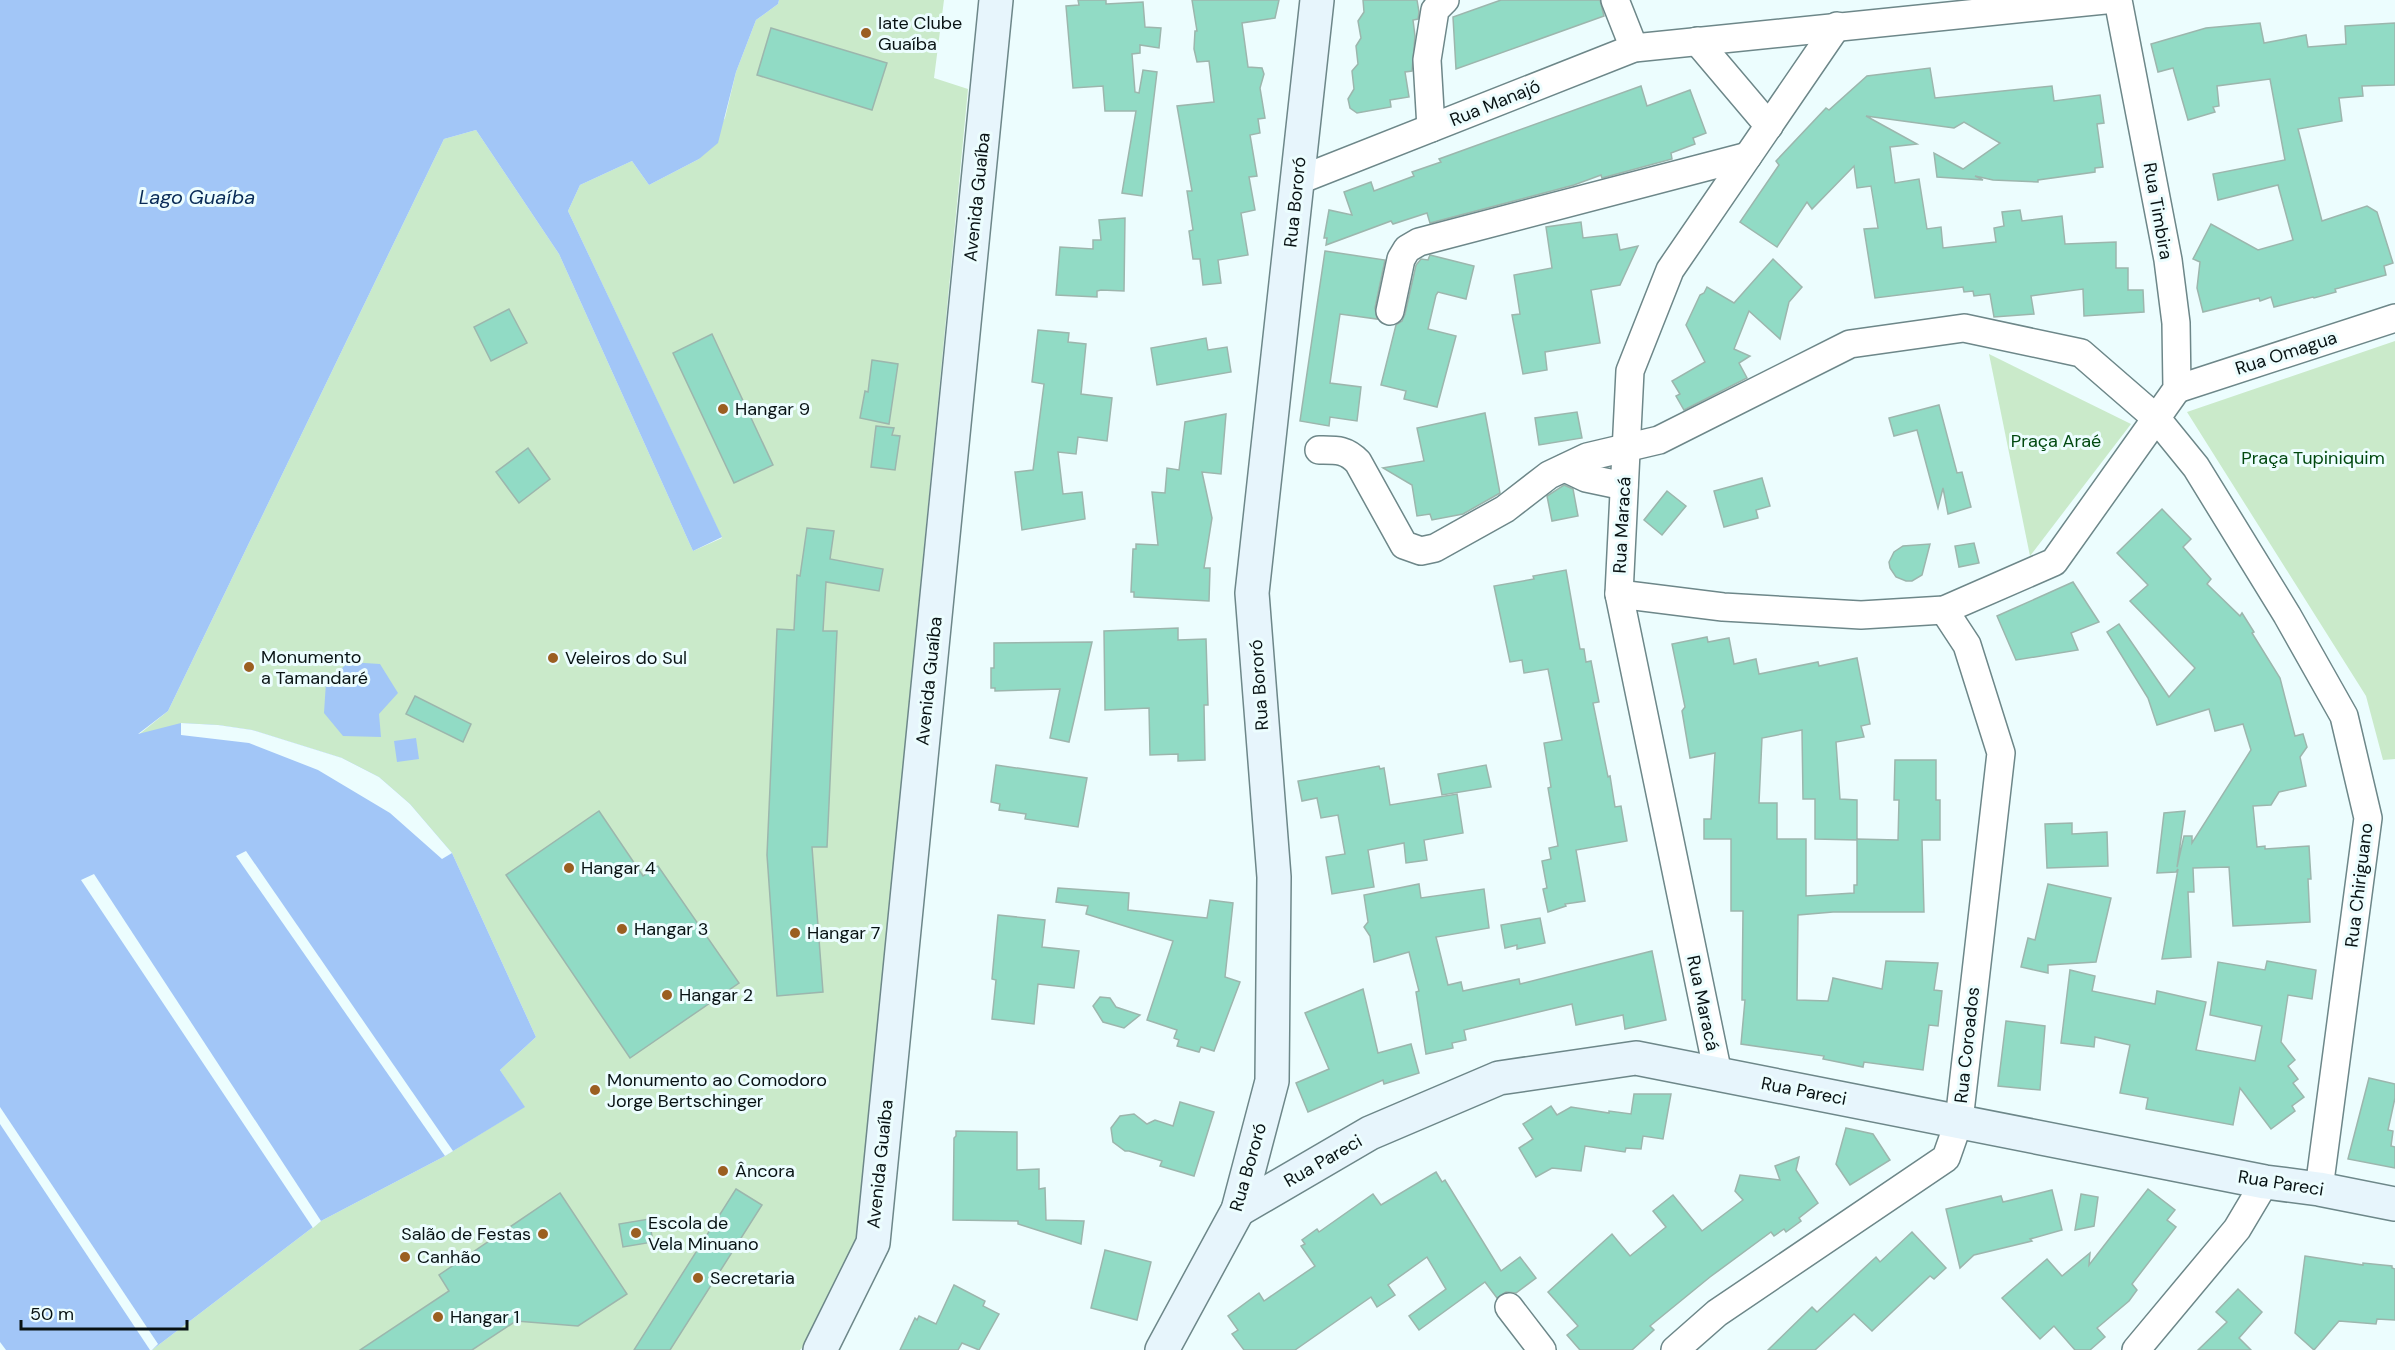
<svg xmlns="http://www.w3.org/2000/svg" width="2395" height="1350" font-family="'DM Sans',sans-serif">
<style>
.green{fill:#caeaca}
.water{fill:#a2c6f7}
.pier{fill:#ecfdfe}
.building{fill:#91dbc5;stroke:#9cb6ad;stroke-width:1.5}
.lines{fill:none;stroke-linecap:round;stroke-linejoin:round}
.street-casing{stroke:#6d8789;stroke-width:30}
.secondary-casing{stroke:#6d8789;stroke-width:36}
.street{stroke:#fff;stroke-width:27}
.secondary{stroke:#e7f5fc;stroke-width:33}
.poi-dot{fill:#9b5f21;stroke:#ecfdfe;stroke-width:2}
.labels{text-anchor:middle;stroke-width:6;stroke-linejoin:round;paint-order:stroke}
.poi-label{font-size:18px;fill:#081213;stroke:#ecfdfe;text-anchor:start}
.street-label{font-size:18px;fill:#081213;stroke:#ecfdfe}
.park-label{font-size:18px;fill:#00480f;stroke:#ecfdfe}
.water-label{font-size:20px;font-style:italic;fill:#092b57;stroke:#ecfdfe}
</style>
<rect width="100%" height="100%" fill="#ecfdfe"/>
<g class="green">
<polygon points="779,0 944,0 934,78 968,89 858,1237 804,1346 800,1350 152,1350 321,1221 445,1156 524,1107 500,1070 536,1037 452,853 433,832 342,758 252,730 218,725 137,736 168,711 444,139 476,130 559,254 693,551 722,538 568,211 580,185 632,161 649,185 699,159 725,118 736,72 756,20 778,4"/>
<polygon points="2395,341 2395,759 2383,760 2366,696 2187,412"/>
<polygon points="1989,354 2131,424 2030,556"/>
</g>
<g class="water">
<polygon points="0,0 779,0 778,4 756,20 736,72 718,143 699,159 649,185 632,161 580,185 568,211 722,537 693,551 559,254 476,130 444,139 168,711 138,734 181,723 218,725 252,730 342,758 379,777 410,804 452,853 536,1037 500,1070 525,1107 445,1156 321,1221 152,1350 6,1350 0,1342"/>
<polygon points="349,662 380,664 398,693 379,714 381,737 343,736 324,713 326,682"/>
<polygon points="416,738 419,759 397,762 394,741"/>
</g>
<g class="pier">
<polygon points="181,723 218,725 252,730 342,758 379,777 410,804 452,853 442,859 390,813 318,770 249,743 181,735"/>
<polygon points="246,851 453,1151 445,1156 236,856"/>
<polygon points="94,874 321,1221 313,1228 81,880"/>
<polygon points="0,1107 158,1344 152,1350 150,1350 0,1124"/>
</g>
<g class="building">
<polygon points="1078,0 1106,0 1106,4 1143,2 1145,27 1161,28 1159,48 1140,45 1140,53 1132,54 1135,92 1139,93 1143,70 1157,72 1142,196 1122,193 1136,111 1105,111 1103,86 1073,88 1066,6 1079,5"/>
<polygon points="1192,0 1279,0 1275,18 1242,23 1248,67 1262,68 1264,74 1260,88 1265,118 1258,119 1260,133 1250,135 1257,176 1249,177 1255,210 1241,213 1248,255 1218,260 1221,283 1203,285 1200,259 1193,259 1189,231 1193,230 1187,191 1192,191 1177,106 1214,102 1209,61 1197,62 1194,49 1195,31 1197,31"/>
<polygon points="1363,0 1417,0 1419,12 1418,19 1413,20 1415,36 1412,71 1405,72 1409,97 1390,100 1391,107 1357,113 1350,108 1348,99 1354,89 1352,71 1358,64 1356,46 1361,38 1358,21 1364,12"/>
<polygon points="1501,0 1600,0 1604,16 1456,69 1453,17"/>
<polygon points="2260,23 2264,43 2306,35 2308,47 2346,44 2345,26 2395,23 2395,85 2362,86 2363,96 2339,98 2342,121 2298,129 2322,221 2367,206 2377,212 2393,263 2384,266 2386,275 2339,288 2335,289 2336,292 2314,298 2313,297 2274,307 2271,297 2260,301 2259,298 2203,312 2197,288 2200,262 2193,259 2211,224 2258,250 2293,240 2278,185 2218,200 2213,174 2285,160 2270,79 2217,86 2219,106 2213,107 2215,112 2188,120 2173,68 2158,72 2151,44 2206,28"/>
<polygon points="771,28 887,63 872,110 757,75"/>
<polygon points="1930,68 1935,98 2052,86 2054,101 2100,95 2104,123 2097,124 2103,167 2095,168 2095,172 2038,180 2038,182 1993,180 1975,176 1983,180 1937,177 1934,153 1963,169 2000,143 1964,122 1954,128 1866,116 1917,144 1890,147 1895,183 1919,179 1927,229 1941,227 1943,248 1996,242 1994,228 2004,226 2002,212 2020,210 2022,221 2062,216 2065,244 2116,242 2116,268 2128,268 2128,290 2143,290 2144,312 2084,316 2083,289 2031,296 2034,314 1994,317 1990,294 1974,296 1973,291 1964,292 1963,287 1875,298 1864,229 1878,228 1871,186 1857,188 1854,166 1812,209 1807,202 1777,247 1740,222 1779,165 1776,161 1826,108 1829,110 1867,76"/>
<polygon points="1641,86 1647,106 1690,90 1706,133 1693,138 1695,144 1671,153 1672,159 1602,178 1601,175 1574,185 1430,223 1427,213 1393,224 1391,221 1326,245 1327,238 1324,238 1329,210 1352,215 1344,192 1371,182 1374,191 1414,176 1412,172 1441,162 1439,159"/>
<polygon points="1125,218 1124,291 1101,290 1097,291 1097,297 1056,295 1060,247 1093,249 1093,240 1101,240 1099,220"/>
<polygon points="1581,222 1583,238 1617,234 1620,250 1638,246 1620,285 1591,290 1600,343 1545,352 1547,370 1523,374 1512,315 1520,314 1514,275 1552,268 1546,227"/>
<polygon points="1325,251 1385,260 1375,308 1377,319 1340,314 1330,383 1361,387 1357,421 1330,417 1329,426 1300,421"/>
<polygon points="1430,255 1474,266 1466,299 1438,292 1436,295 1428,329 1456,336 1437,407 1404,399 1406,391 1381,385 1396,325 1402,321 1405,314 1416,265 1421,259 1428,260"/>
<polygon points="1773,259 1802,287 1789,302 1780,339 1749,311 1734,349 1750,356 1739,363 1747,378 1684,410 1676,396 1680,394 1672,381 1705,362 1686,325 1700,295 1704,293 1707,287 1734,303"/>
<polygon points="509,309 527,343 491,361 474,327"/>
<polygon points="1038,330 1069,333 1068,342 1086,344 1081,394 1112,398 1107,441 1078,437 1076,454 1058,452 1063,494 1082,492 1085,519 1022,530 1015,472 1033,470 1044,384 1032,382"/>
<polygon points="712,334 773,465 734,483 673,353"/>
<polygon points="1206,338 1208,350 1227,347 1231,372 1157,385 1151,348"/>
<polygon points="872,360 898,364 889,424 860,418 865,391 868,392"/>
<polygon points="1939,405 1957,473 1962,472 1971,507 1948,514 1943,488 1938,508 1917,430 1894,436 1889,418"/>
<polygon points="1577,412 1582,438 1539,445 1535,418"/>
<polygon points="1485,413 1500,493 1463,514 1432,520 1430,514 1417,516 1412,485 1383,468 1424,461 1417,428"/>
<polygon points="1226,414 1221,474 1202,472 1212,518 1204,568 1210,568 1209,601 1134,597 1134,592 1131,592 1133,549 1136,549 1136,544 1158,545 1152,492 1165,493 1167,468 1179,470 1185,422"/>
<polygon points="876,426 894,428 892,435 900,436 895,470 871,467"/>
<polygon points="528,448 550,479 519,503 496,472"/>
<polygon points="1762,478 1770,506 1756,510 1758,518 1724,527 1714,491"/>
<polygon points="1564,485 1573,489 1578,516 1552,521 1547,496"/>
<polygon points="1667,491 1686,506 1662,535 1644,520"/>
<polygon points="2162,509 2191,539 2183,547 2211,579 2207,584 2240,616 2242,613 2254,632 2252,633 2280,678 2295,736 2303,734 2307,747 2300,757 2306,786 2279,792 2271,805 2253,806 2257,847 2265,846 2265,849 2309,846 2311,879 2308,879 2310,922 2233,926 2229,867 2193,868 2194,892 2188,892 2191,957 2162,959 2178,869 2176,872 2157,873 2164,813 2185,811 2177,867 2184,836 2192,836 2192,843 2251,750 2243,724 2215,731 2209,709 2157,725 2148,698 2107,632 2119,624 2169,697 2195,668 2130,601 2148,585 2117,553"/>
<polygon points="807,528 834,531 830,559 883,569 879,591 826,582 823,631 837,631 827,847 812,847 823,992 777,996 767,855 777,629 794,630 797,575 800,576"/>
<polygon points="1974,543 1979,563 1959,567 1955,546"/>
<polygon points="1930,544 1922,575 1912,581 1906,581 1896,577 1890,568 1889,562 1894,552 1903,546"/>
<polygon points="1566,570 1580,649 1584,649 1586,662 1591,661 1599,702 1593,703 1608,777 1610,776 1615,807 1621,806 1627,841 1576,850 1585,901 1565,904 1566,906 1548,912 1543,889 1547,888 1542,861 1551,859 1549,848 1558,846 1548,788 1551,787 1544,743 1562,740 1548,669 1524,673 1522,660 1510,662 1494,586 1534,579 1533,576"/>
<polygon points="2073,582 2099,622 2071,633 2078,650 2016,660 1997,616"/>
<polygon points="1178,628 1178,640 1206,639 1208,705 1204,705 1205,760 1178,761 1178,754 1150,755 1149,708 1105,710 1104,631"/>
<polygon points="1707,637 1708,642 1729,638 1734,664 1756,659 1759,674 1818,662 1819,666 1857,658 1870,724 1861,726 1864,737 1836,742 1840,799 1857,800 1857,840 1815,839 1815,799 1803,799 1802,730 1762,738 1759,803 1777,803 1777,839 1806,839 1806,896 1854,893 1854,885 1857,885 1857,839 1898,840 1899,800 1894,800 1895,760 1936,760 1936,800 1940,800 1940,840 1922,840 1924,912 1833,912 1798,915 1797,1000 1828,1001 1833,978 1882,989 1886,961 1938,963 1934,990 1942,991 1938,1026 1929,1025 1923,1070 1864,1062 1863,1067 1823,1059 1824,1056 1741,1044 1745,1000 1742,1000 1743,911 1731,911 1731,839 1704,839 1704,819 1711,819 1715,753 1690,758 1682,711 1685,707 1672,644"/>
<polygon points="1092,642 1069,742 1050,738 1060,689 995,691 995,688 991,688 991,668 994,668 994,643"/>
<polygon points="415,696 471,724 463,742 406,714"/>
<polygon points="996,765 1087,778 1078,827 1025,819 1026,814 999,810 1000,804 991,802"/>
<polygon points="1486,765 1491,787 1442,795 1438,774"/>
<polygon points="1379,766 1380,769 1384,768 1390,805 1457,794 1463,833 1424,840 1427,860 1406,863 1404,843 1368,850 1374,887 1332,894 1326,857 1345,854 1338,815 1321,818 1317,798 1302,801 1298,781"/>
<polygon points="599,811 643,876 658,866 739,983 630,1058 506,875"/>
<polygon points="2072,823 2072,834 2107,832 2108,866 2047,868 2045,824"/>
<polygon points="1419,884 1421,898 1484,889 1489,928 1436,937 1448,985 1461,982 1463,991 1519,979 1520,984 1652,951 1666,1020 1625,1029 1623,1015 1576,1025 1572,1004 1464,1030 1466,1040 1452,1043 1453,1048 1426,1054 1416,992 1419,991 1409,952 1374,962 1370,936 1364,927 1368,922 1364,895"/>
<polygon points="2048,884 2111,898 2096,962 2048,965 2048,973 2021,967 2028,938 2035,940"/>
<polygon points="1058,888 1129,893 1128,910 1207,918 1210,900 1233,903 1225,977 1240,982 1214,1051 1201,1047 1199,1052 1177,1046 1179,1040 1174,1038 1177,1030 1147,1020 1173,941 1086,914 1088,906 1056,902"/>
<polygon points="998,915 1045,920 1042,947 1079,951 1074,988 1038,984 1034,1024 992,1019 996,980 992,979"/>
<polygon points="1540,918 1545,943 1517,949 1517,945 1505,948 1501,925"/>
<polygon points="2267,961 2316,970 2312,999 2288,995 2281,1042 2295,1060 2288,1066 2298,1079 2293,1083 2304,1097 2292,1106 2295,1111 2271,1129 2240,1088 2233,1125 2146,1109 2148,1098 2120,1093 2130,1045 2095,1037 2094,1047 2061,1043 2070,970 2095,976 2092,991 2155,1004 2157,991 2206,1002 2196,1050 2255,1061 2262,1026 2210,1015 2218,962 2265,970"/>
<polygon points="1363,989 1378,1053 1411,1044 1419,1073 1384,1084 1383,1080 1308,1112 1296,1083 1329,1069 1305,1013"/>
<polygon points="1100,997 1110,998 1116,1007 1140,1015 1124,1028 1103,1022 1093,1006"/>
<polygon points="2006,1021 2045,1026 2040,1090 1998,1086"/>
<polygon points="2369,1078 2395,1084 2395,1098 2388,1130 2393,1131 2391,1146 2395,1147 2395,1168 2348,1159"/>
<polygon points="1634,1094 1671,1094 1663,1139 1643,1136 1641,1149 1626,1148 1625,1152 1585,1146 1581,1171 1552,1168 1536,1177 1519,1148 1533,1139 1523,1124 1551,1106 1557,1115 1571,1107 1609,1113 1609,1111 1631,1114"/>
<polygon points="1180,1102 1214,1112 1194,1176 1160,1166 1162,1161 1129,1151 1125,1151 1113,1142 1111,1128 1120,1116 1134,1114 1147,1124 1155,1120 1173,1126"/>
<polygon points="1846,1128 1873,1134 1890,1160 1850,1185 1836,1164"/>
<polygon points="956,1131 1017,1132 1017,1170 1039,1169 1039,1189 1045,1188 1046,1220 1084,1221 1081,1244 1018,1224 1018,1221 953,1220 954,1138 956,1136"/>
<polygon points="1799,1157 1796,1170 1818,1203 1799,1218 1801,1221 1786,1232 1784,1229 1774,1236 1771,1232 1710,1277 1650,1326 1654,1330 1632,1350 1580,1350 1567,1335 1578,1326 1548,1292 1612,1234 1630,1256 1666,1227 1653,1211 1673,1195 1702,1231 1743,1200 1735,1191 1740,1175 1780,1180 1775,1166"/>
<polygon points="1436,1172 1442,1182 1445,1180 1501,1271 1520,1257 1536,1278 1516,1293 1506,1292 1497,1298 1485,1282 1419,1330 1409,1316 1446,1289 1427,1257 1388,1285 1395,1295 1377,1307 1371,1297 1295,1350 1244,1350 1232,1334 1238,1330 1228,1316 1259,1293 1264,1301 1315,1266 1301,1246 1305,1244 1302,1240 1317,1229 1319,1232 1373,1194 1381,1205"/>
<polygon points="736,1189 762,1205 670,1350 634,1350"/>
<polygon points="2148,1189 2175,1210 2167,1220 2176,1227 2132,1284 2137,1290 2129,1301 2097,1328 2105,1337 2090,1350 2075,1350 2054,1326 2040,1339 2002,1298 2047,1259 2062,1276 2090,1253 2089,1265"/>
<polygon points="2052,1190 2062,1230 2030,1239 2032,1241 1974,1255 1960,1268 1946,1209 2001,1196 2003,1202"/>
<polygon points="560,1193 627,1294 578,1326 516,1321 472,1350 360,1350 449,1291 439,1275"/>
<polygon points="2081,1194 2098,1197 2094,1226 2075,1230"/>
<polygon points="649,1219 653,1242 623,1247 619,1224"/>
<polygon points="1912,1232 1946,1268 1934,1279 1930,1276 1872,1331 1854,1314 1815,1350 1768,1350 1812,1307 1817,1312 1876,1257 1880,1262"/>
<polygon points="1105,1250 1151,1262 1137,1320 1091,1308"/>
<polygon points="2305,1256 2363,1265 2363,1263 2392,1266 2392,1268 2395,1269 2395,1320 2377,1319 2376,1324 2339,1321 2314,1350 2295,1333"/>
<polygon points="954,1285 985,1301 983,1306 999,1314 979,1350 962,1343 958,1350 900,1350 915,1318 917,1320 919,1316 936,1324"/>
<polygon points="2238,1289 2262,1312 2239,1338 2251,1350 2198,1350 2227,1322 2216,1312"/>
</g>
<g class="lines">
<defs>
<g id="street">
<polyline points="1615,0 1634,48"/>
<polyline points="1697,41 1769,126"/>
<polyline points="1431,128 1427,60 1435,10 1445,0"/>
<polyline points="1297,181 1634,48 2105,0"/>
<polyline points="1390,311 1401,259 1407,249 1419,242 1748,156"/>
<polyline points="2177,389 2395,318"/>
<path d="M1319,450C1336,450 1346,449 1358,462L1404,545L1421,551L1435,548L1505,509L1549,475L1587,457L1659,440L1850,344L1964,328L2081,353L2157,419L2196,467L2287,615L2344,716L2368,818L2319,1189"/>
<polyline points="1565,468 1586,478 1624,486"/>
<polyline points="1619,594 1723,607 1861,615 1944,610 2054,562 2177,389 2176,323 2168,260 2118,0"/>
<polyline points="1718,1074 1619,594 1630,371 1670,270 1837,26"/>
<polyline points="1509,1307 1542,1350"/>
<polyline points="1675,1350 1717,1313 1946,1158 1959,1121 2001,753 1967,645 1944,610"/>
<polyline points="2136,1350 2237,1229 2265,1182"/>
</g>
<g id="secondary">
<polyline points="1238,1210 1370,1133 1499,1078 1636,1058 2265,1182 2319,1189 2395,1204"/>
<polyline points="820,1350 873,1243 996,0"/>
<polyline points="1162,1350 1238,1210 1272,1081 1274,877 1252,593 1317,0"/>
</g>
</defs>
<use href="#street" class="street-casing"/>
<use href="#secondary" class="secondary-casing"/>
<use href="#street" class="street"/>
<use href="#secondary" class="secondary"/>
</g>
<g class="poi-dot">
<circle cx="866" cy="33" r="6"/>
<circle cx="723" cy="409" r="6"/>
<circle cx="553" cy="658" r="6"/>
<circle cx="249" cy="667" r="6"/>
<circle cx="569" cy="868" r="6"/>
<circle cx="622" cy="929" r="6"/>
<circle cx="795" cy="933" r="6"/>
<circle cx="667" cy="995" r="6"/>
<circle cx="595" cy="1090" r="6"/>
<circle cx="723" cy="1171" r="6"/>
<circle cx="636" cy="1233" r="6"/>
<circle cx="543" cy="1234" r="6"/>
<circle cx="405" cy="1257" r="6"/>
<circle cx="698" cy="1278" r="6"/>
<circle cx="438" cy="1317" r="6"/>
</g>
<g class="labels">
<g class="poi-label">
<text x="878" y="29">Iate Clube<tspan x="878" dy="21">Guaíba</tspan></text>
<text x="735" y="415">Hangar 9</text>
<text x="261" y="663">Monumento<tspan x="261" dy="21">a Tamandaré</tspan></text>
<text x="565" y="664">Veleiros do Sul</text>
<text x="581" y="874">Hangar 4</text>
<text x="634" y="935">Hangar 3</text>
<text x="807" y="939">Hangar 7</text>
<text x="679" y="1001">Hangar 2</text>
<text x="607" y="1086">Monumento ao Comodoro<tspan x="607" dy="21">Jorge Bertschinger</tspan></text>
<text x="735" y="1177">Âncora</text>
<text x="648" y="1229">Escola de<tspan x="648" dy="21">Vela Minuano</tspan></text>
<text x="531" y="1240" text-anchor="end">Salão de Festas</text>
<text x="417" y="1263">Canhão</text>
<text x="710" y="1284">Secretaria</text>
<text x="450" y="1323">Hangar 1</text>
</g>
<g class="street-label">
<text transform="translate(1495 103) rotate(-22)" y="6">Rua Manajó</text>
<text transform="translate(977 197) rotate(-84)" y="6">Avenida Guaíba</text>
<text transform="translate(1295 202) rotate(-84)" y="6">Rua Bororó</text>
<text transform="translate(2158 211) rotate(80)" y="6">Rua Timbira</text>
<text transform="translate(2286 353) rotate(-18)" y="6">Rua Omagua</text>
<text transform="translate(1622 525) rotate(-87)" y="6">Rua Maracá</text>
<text transform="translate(929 681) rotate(-84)" y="6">Avenida Guaíba</text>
<text transform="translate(1259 685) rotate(-94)" y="6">Rua Bororó</text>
<text transform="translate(2359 885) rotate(-83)" y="6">Rua Chiriguano</text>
<text transform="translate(1703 1003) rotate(78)" y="6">Rua Maracá</text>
<text transform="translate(1967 1045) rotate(-84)" y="6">Rua Coroados</text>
<text transform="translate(1804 1091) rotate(11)" y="6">Rua Pareci</text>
<text transform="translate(1323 1161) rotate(-30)" y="6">Rua Pareci</text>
<text transform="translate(880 1164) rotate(-84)" y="6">Avenida Guaíba</text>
<text transform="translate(1248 1167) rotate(-74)" y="6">Rua Bororó</text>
<text transform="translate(2281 1183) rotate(9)" y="6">Rua Pareci</text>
</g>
<g class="park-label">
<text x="2056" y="447">Praça Araé</text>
<text x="2313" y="464">Praça Tupiniquim</text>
</g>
<g class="water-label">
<text x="197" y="204">Lago Guaíba</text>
</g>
</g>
<path d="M21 1320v9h166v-9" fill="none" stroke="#081213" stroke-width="3"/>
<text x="30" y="1320" font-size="18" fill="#081213" stroke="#ecfdfe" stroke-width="4.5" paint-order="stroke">50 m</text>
</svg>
